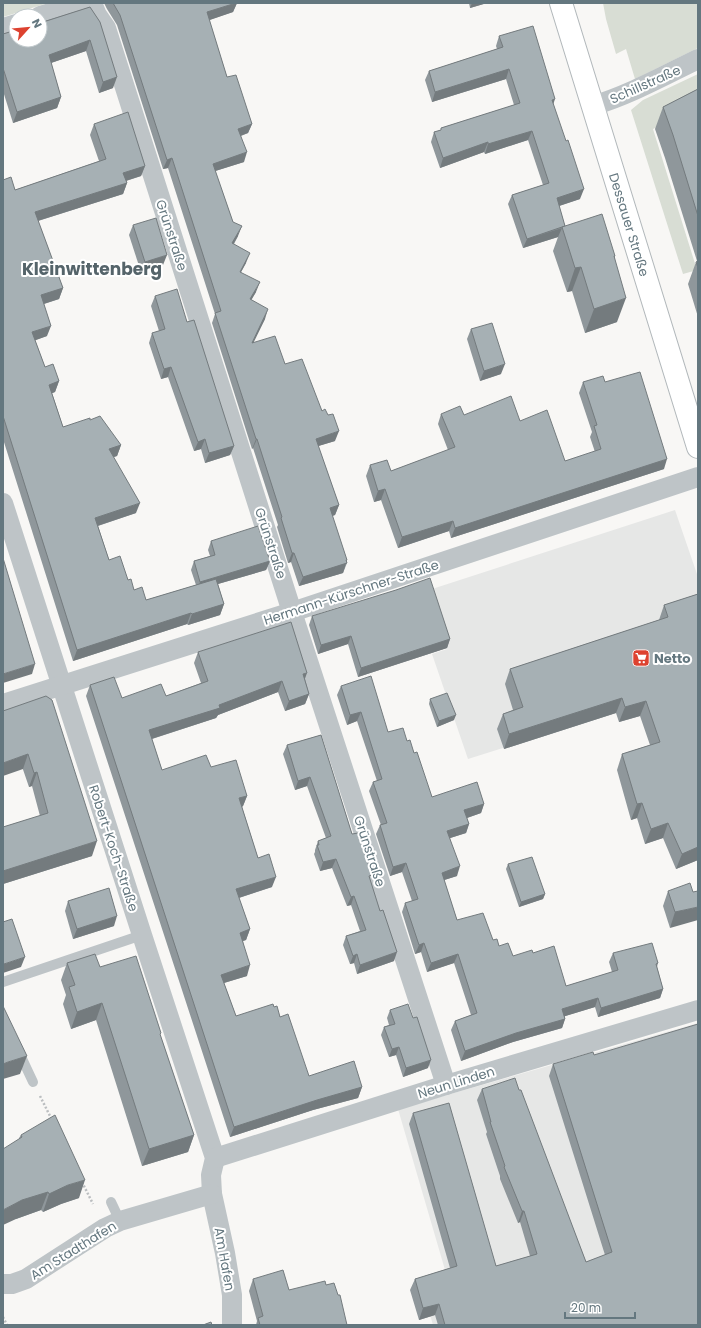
<svg xmlns="http://www.w3.org/2000/svg" width="701" height="1328" font-family="Poppins,sans-serif">
<style>
.built{fill:#e6e7e6}
.green{fill:#d8ddd4}
.lines{fill:none;stroke-linecap:round;stroke-linejoin:round}
.primary-casing{stroke:#b2b8bb;stroke-width:24}
.path{stroke:#bbbec0;stroke-width:2.5;stroke-dasharray:2 2;stroke-linecap:butt}
.service{stroke:#bec4c7;stroke-width:10}
.minor{stroke:#bec4c7;stroke-width:20}
.primary{stroke:#fff;stroke-width:22}
.wall{fill:#8f979b}
.shaded-wall{fill:#747b7e}
.building{fill:#a6b0b4;stroke:#747b7e}
.labels{text-anchor:middle;stroke-width:4;stroke-linejoin:round;paint-order:stroke}
.street-label{font-size:13px;fill:#64777f;stroke:#fff}
.poi-label{font-size:13px;font-weight:bold;fill:#64777f;stroke:#fff;text-anchor:start}
.district-label{font-size:17px;font-weight:bold;fill:#55646a;stroke:#fff}
</style>
<rect width="100%" height="100%" fill="#f8f7f5"/>
<g class="built">
<polygon points="675,510 698,577 698,686 468,759 432,654 447,649 429,590"/>
<polygon points="698,1023 698,1325 433,1325 424,1294 450,1287 398,1109"/>
</g>
<g class="green">
<polygon points="3,3 48,3 3,17"/>
<polygon points="603,3 698,3 698,48 635,79 626,49 616,54 606,19"/>
<polygon points="698,74 698,106 653,129 697,270 683,274 631,110 643,100"/>
</g>
<g class="lines">
<defs>
<g id="primary">
<path id="s1" d="M561,3L698,447"/>
</g>
</defs>
<use href="#primary" class="primary-casing"/>
<g class="path">
<polyline points="40,1096 52,1120"/>
<polyline points="82,1182 93,1204"/>
<polyline points="3,1317 7,1325"/>
</g>
<g class="service">
<polyline points="3,982 142,935"/>
<polyline points="18,1050 33,1082"/>
<polyline points="111,1202 120,1221"/>
</g>
<g class="minor">
<polyline points="92,3 97,15 106,28 292,612 446,1085"/>
<polyline points="40,16 83,3"/>
<polyline points="3,28 16,24"/>
<path d="M592,106C629,95 663,76 698,59"/>
<polyline points="3,503 142,935 215,1158 211,1175 212,1194 225,1253 232,1295 232,1325"/>
<polyline points="3,704 292,612 698,477"/>
<polyline points="215,1158 446,1085 698,1010"/>
<polyline points="3,1284 12,1284 26,1279 105,1228 120,1221 212,1194"/>
</g>
<use href="#primary" class="primary"/>
</g>
<g class="wall">
<polygon points="104,3 237,3 233,12 209,20 227,77 252,124 248,133 241,136 244,162 215,171 233,222 238,236 234,244 246,263 241,272 256,292 251,300 265,319 253,342 285,364 322,411 335,441 318,446 339,505 335,515 332,516 347,563 343,573 299,586 291,562 288,563 277,527 278,525 253,448 252,449 212,323 215,314 168,168 163,169 117,25 107,9"/>
<polygon points="469,3 487,3 470,8"/>
<polygon points="90,7 113,88 99,93 86,51 51,63 61,97 57,108 13,123 3,91 3,34"/>
<polygon points="499,36 553,105 580,199 559,206 565,226 615,256 615,258 617,322 585,333 572,291 567,292 553,251 558,237 523,248 508,204 512,195 543,185 528,140 485,154 484,152 440,168 431,142 434,132 441,130 441,128 514,105 506,79 432,102 425,80 429,71 497,49 496,46"/>
<polygon points="698,89 698,317 688,284 696,262 697,261 665,158 655,129 663,107"/>
<polygon points="94,124 145,166 141,176 126,181 127,183 123,194 38,221 63,288 59,299 44,304 47,336 35,340 45,367 59,381 55,392 52,393 63,427 90,420 121,445 117,456 113,457 136,513 98,526 109,560 128,580 134,590 146,600 196,585 191,570 194,561 210,556 208,550 211,541 270,561 266,570 218,584 224,604 220,615 188,625 187,624 73,661 3,439 3,180 15,190 99,161 90,135"/>
<polygon points="133,225 163,265 141,272 129,235"/>
<polygon points="155,296 187,322 234,446 230,455 205,463 201,449 194,451 168,377 161,379 149,343 152,333 159,331 151,306"/>
<polygon points="471,329 501,374 480,381 467,339"/>
<polygon points="583,382 605,382 664,469 451,538 449,531 398,548 381,500 374,502 366,476 370,465 391,471 448,450 438,424 441,414 464,415 520,421 565,461 595,452 590,437 592,432 579,393"/>
<polygon points="698,594 698,860 676,869 663,838 645,844 637,818 631,820 617,770 622,754 650,745 640,716 619,722 616,713 504,749 497,729 503,714 513,710 505,684 510,669 659,620 664,605"/>
<polygon points="312,616 450,639 447,648 358,677 348,644 318,654 309,625"/>
<polygon points="198,652 305,679 309,694 305,704 285,711 278,692 218,715 216,718 152,739 162,770 211,767 247,796 243,806 242,807 258,858 272,887 239,898 250,929 246,940 243,941 247,976 224,983 236,1016 274,1007 280,1017 309,1076 362,1087 358,1098 313,1110 230,1137 86,696 90,685 122,698 166,696 201,683 194,663"/>
<polygon points="341,686 388,732 407,741 414,753 432,797 484,804 481,813 467,818 469,824 466,833 450,838 457,876 444,880 457,920 493,940 499,946 513,956 533,953 566,986 612,972 609,962 613,953 658,963 657,967 663,989 660,998 598,1017 595,1007 565,1016 565,1019 562,1028 513,1042 461,1061 451,1030 455,1021 471,1015 454,963 427,972 421,952 415,954 402,912 405,903 412,901 402,872 390,876 376,834 380,825 381,825 369,791 373,782 377,781 357,721 347,725 337,695"/>
<polygon points="430,699 454,720 437,727 429,704"/>
<polygon points="3,711 92,856 3,884 3,827 40,816 32,786 29,787"/>
<polygon points="321,735 352,834 370,880 394,961 357,974 354,963 350,964 343,945 346,936 360,931 351,905 347,906 332,868 320,871 314,854 315,852 315,850 318,841 326,838 307,786 295,790 283,754 287,745"/>
<polygon points="508,864 545,894 543,899 519,907 506,869"/>
<polygon points="668,891 693,892 670,928 663,906"/>
<polygon points="68,901 114,926 73,939 65,911"/>
<polygon points="67,963 100,967 160,1035 194,1135 188,1152 142,1166 96,1020 71,1029 63,1004 66,995 61,980"/>
<polygon points="390,1010 428,1068 403,1077 396,1055 389,1057 381,1035 384,1027 389,1025 387,1018"/>
<polygon points="594,1055 698,1325 438,1325 435,1315 419,1320 410,1290 415,1279 450,1268 409,1124 413,1113 496,1266 530,1256 520,1222 518,1223 500,1179 500,1176 486,1134 487,1132 477,1100 482,1089 519,1090 586,1262 605,1255 549,1076 553,1064"/>
<polygon points="21,1135 79,1198 61,1204 43,1212 41,1210 16,1219 19,1138"/>
<polygon points="253,1279 289,1290 326,1285 347,1325 256,1325 257,1321 249,1291"/>
</g>
<g class="shaded-wall">
<polygon points="237,3 233,12 204,22 207,12"/>
<polygon points="472,3 487,3 470,8"/>
<polygon points="90,40 86,51 45,65 49,55"/>
<polygon points="509,69 506,79 432,102 435,92"/>
<polygon points="117,77 113,88 99,93 103,82"/>
<polygon points="61,97 57,108 13,123 17,112"/>
<polygon points="555,99 552,108 552,100"/>
<polygon points="252,124 248,133 234,138 238,129"/>
<polygon points="532,131 528,140 485,154 488,144"/>
<polygon points="488,142 484,152 440,168 443,158"/>
<polygon points="247,152 244,162 209,173 213,164"/>
<polygon points="172,158 168,168 163,169 167,160"/>
<polygon points="145,166 141,176 119,183 123,173"/>
<polygon points="127,183 123,194 31,223 35,212"/>
<polygon points="584,189 580,199 553,208 557,198"/>
<polygon points="242,226 238,236 228,253 232,243"/>
<polygon points="562,228 558,237 523,248 527,239"/>
<polygon points="250,253 246,263 236,281 240,272"/>
<polygon points="167,255 163,265 141,272 145,262"/>
<polygon points="581,267 572,291 567,292 575,268"/>
<polygon points="260,282 256,292 246,309 250,299"/>
<polygon points="63,288 59,299 37,306 41,295"/>
<polygon points="626,298 617,322 585,333 594,309"/>
<polygon points="268,309 265,319 249,352 252,343"/>
<polygon points="51,326 47,336 28,343 32,332"/>
<polygon points="505,364 501,374 480,381 484,371"/>
<polygon points="171,367 168,377 161,379 164,369"/>
<polygon points="59,381 55,392 45,396 49,385"/>
<polygon points="339,431 335,441 312,448 316,439"/>
<polygon points="205,439 201,449 194,451 198,442"/>
<polygon points="256,439 257,439 253,448 252,449"/>
<polygon points="121,445 117,456 105,460 109,449"/>
<polygon points="234,446 230,455 205,463 209,453"/>
<polygon points="667,459 664,469 451,538 455,528"/>
<polygon points="385,489 381,500 374,502 378,491"/>
<polygon points="140,503 136,513 91,528 95,518"/>
<polygon points="339,505 335,515 326,518 330,508"/>
<polygon points="453,521 449,531 398,548 402,537"/>
<polygon points="292,553 294,553 291,562 288,563"/>
<polygon points="347,560 343,573 299,586 303,577"/>
<polygon points="270,561 266,570 197,590 200,582"/>
<polygon points="224,604 220,615 188,625 192,614"/>
<polygon points="191,613 187,624 73,661 77,650"/>
<polygon points="351,636 348,644 318,654 321,645"/>
<polygon points="450,639 447,648 358,677 361,668"/>
<polygon points="35,664 32,674 3,683 3,674"/>
<polygon points="307,673 303,684 303,674"/>
<polygon points="282,681 278,692 218,715 216,718 145,741 149,730"/>
<polygon points="309,694 305,704 285,711 289,701"/>
<polygon points="622,698 616,713 504,749 509,734"/>
<polygon points="646,701 640,716 619,722 625,707"/>
<polygon points="361,712 357,721 347,725 350,715"/>
<polygon points="456,715 454,720 437,727 439,721"/>
<polygon points="28,754 23,769 3,776 3,763"/>
<polygon points="37,772 32,786 29,787 34,773"/>
<polygon points="310,777 307,786 295,790 298,781"/>
<polygon points="247,796 243,806 236,809 239,798"/>
<polygon points="642,803 637,818 631,820 637,804"/>
<polygon points="484,804 481,813 461,820 464,810"/>
<polygon points="668,823 663,838 645,844 651,829"/>
<polygon points="469,824 466,833 444,840 447,831"/>
<polygon points="97,841 92,856 3,884 3,871"/>
<polygon points="698,847 698,860 676,869 682,854"/>
<polygon points="336,859 332,868 320,871 323,862"/>
<polygon points="406,863 402,872 390,876 393,867"/>
<polygon points="460,866 457,876 438,882 442,873"/>
<polygon points="276,877 272,887 232,900 236,889"/>
<polygon points="545,894 543,899 519,907 521,902"/>
<polygon points="354,896 351,905 347,906 351,897"/>
<polygon points="698,907 698,920 670,928 675,912"/>
<polygon points="117,916 114,926 73,939 77,929"/>
<polygon points="250,929 246,940 236,943 240,933"/>
<polygon points="424,943 421,952 415,954 419,945"/>
<polygon points="397,952 394,961 357,974 360,965"/>
<polygon points="357,954 354,963 350,964 353,956"/>
<polygon points="458,954 454,963 427,972 431,963"/>
<polygon points="25,957 21,967 3,973 3,966 4,964"/>
<polygon points="250,965 247,976 217,985 221,975"/>
<polygon points="663,989 660,998 598,1017 601,1008"/>
<polygon points="598,998 595,1007 559,1018 562,1009"/>
<polygon points="102,1003 96,1020 71,1029 77,1012"/>
<polygon points="565,1019 562,1028 513,1042 461,1061 465,1051 516,1033"/>
<polygon points="399,1047 396,1055 389,1057 392,1049"/>
<polygon points="27,1056 20,1074 3,1079 3,1064 8,1062"/>
<polygon points="431,1060 428,1068 403,1077 406,1068"/>
<polygon points="362,1087 358,1098 313,1110 230,1137 234,1127 317,1100"/>
<polygon points="194,1135 188,1152 142,1166 149,1149"/>
<polygon points="85,1180 79,1198 61,1204 43,1212 49,1194 68,1185"/>
<polygon points="48,1192 41,1210 16,1219 3,1225 3,1210 22,1200"/>
<polygon points="522,1211 524,1211 520,1222 518,1223"/>
<polygon points="439,1304 435,1315 419,1320 423,1308"/>
</g>
<g class="building">
<polygon points="113,3 236,3 207,12 227,77 236,75 252,124 238,129 247,152 213,164 233,222 242,226 232,243 250,253 240,272 260,282 250,299 268,309 252,343 275,336 285,364 302,359 322,411 325,409 328,415 333,414 339,431 316,439 339,505 330,508 347,560 346,560 347,563 303,577 294,553 292,553 281,518 282,517 257,439 256,439 215,313 221,311 172,158 167,160 120,15"/>
<polygon points="90,7 100,22 117,77 103,82 90,40 49,55 61,97 17,112 3,68 3,34 16,30 16,40 40,40 40,23"/>
<polygon points="533,26 555,99 552,100 566,141 568,140 584,189 557,198 565,226 562,227 527,239 512,195 549,183 532,131 488,144 488,142 443,158 434,132 441,130 441,128 520,103 509,69 435,92 429,71 503,47 499,36"/>
<polygon points="698,89 698,216 673,135 663,107"/>
<polygon points="128,112 145,166 123,173 127,183 35,212 63,288 41,295 51,326 32,332 45,367 53,364 59,381 49,385 63,427 90,418 90,420 100,416 121,445 109,449 140,503 95,518 109,560 120,556 128,580 131,579 134,590 142,587 146,600 216,579 224,604 192,614 191,613 77,650 3,416 3,180 11,177 15,190 106,159 94,124"/>
<polygon points="602,214 615,256 614,256 626,298 594,309 581,267 575,268 562,227"/>
<polygon points="156,218 167,255 145,262 133,225"/>
<polygon points="698,261 698,268 696,262"/>
<polygon points="177,289 187,322 194,320 234,446 209,453 205,439 198,442 171,367 164,369 152,333 165,329 155,296"/>
<polygon points="492,323 505,364 484,371 471,329"/>
<polygon points="640,372 667,459 455,528 453,521 402,537 385,489 378,491 370,465 387,460 391,471 455,447 441,414 460,406 464,415 511,396 520,421 547,410 565,461 601,449 594,426 597,425 583,382 603,376 605,382"/>
<polygon points="258,526 270,561 200,582 194,561 215,555 211,541"/>
<polygon points="3,558 35,664 3,674"/>
<polygon points="430,578 450,639 361,668 351,636 321,645 312,616 396,590"/>
<polygon points="698,594 698,847 682,854 668,823 651,829 642,803 637,804 622,754 660,742 646,701 625,707 622,698 509,734 503,714 523,707 510,669 668,617 664,605"/>
<polygon points="291,622 307,673 303,674 309,694 289,701 282,681 219,705 220,708 149,730 162,770 206,755 211,767 236,760 247,796 239,798 258,858 269,854 276,877 236,889 250,929 240,933 250,965 221,975 236,1016 273,1004 274,1007 277,1006 280,1017 288,1014 309,1076 354,1061 362,1087 317,1100 234,1127 90,685 114,677 122,698 161,684 166,696 208,681 198,652"/>
<polygon points="371,676 388,732 403,728 407,741 410,740 414,753 417,752 432,797 477,782 484,804 464,810 469,824 447,831 460,866 442,873 457,920 483,913 493,940 497,939 499,946 508,943 513,956 532,950 533,953 554,946 566,986 618,970 613,953 652,943 658,963 656,964 663,989 601,1008 598,998 562,1009 565,1019 516,1033 465,1051 455,1021 477,1013 458,954 431,963 424,943 419,945 405,903 418,899 406,863 393,867 380,825 387,823 373,782 382,779 361,712 350,715 341,686"/>
<polygon points="447,693 456,715 439,721 430,699"/>
<polygon points="46,696 52,700 97,841 3,871 3,827 48,813 37,772 34,773 28,754 3,763 3,711"/>
<polygon points="321,735 352,834 358,833 372,875 369,876 380,911 383,910 397,952 360,965 357,954 353,956 346,936 366,930 354,896 351,897 336,859 323,862 317,845 319,845 318,841 331,836 310,777 298,781 287,745"/>
<polygon points="532,857 545,894 521,902 508,864"/>
<polygon points="690,883 693,892 698,891 698,907 675,912 668,891"/>
<polygon points="109,888 117,916 77,929 68,901"/>
<polygon points="12,919 25,957 4,964 3,961 3,922"/>
<polygon points="95,954 100,967 136,956 161,1033 160,1034 194,1135 149,1149 102,1003 77,1012 69,987 75,985 67,963"/>
<polygon points="408,1004 413,1018 417,1017 431,1060 406,1068 399,1047 392,1049 384,1027 395,1024 390,1010"/>
<polygon points="3,1006 27,1056 8,1062 3,1064"/>
<polygon points="698,1024 698,1325 445,1325 439,1304 423,1308 415,1279 457,1266 413,1113 449,1103 496,1266 537,1254 524,1211 522,1211 504,1167 505,1166 490,1122 491,1122 482,1089 515,1078 519,1090 521,1090 586,1262 612,1252 553,1064 593,1052 594,1055"/>
<polygon points="55,1115 85,1180 68,1185 49,1194 48,1192 22,1200 3,1210 3,1149 22,1137 21,1135"/>
<polygon points="283,1270 289,1290 325,1281 326,1285 334,1283 338,1295 340,1295 347,1325 260,1325 258,1318 263,1316 253,1279"/>
<polygon points="211,1322 212,1325 203,1325"/>
</g>
<defs>
<symbol id="supermarket-square" viewBox="-11 -11 22 22"><rect x="-9" y="-9" width="18" height="18" rx="4" fill="#dd4230" stroke="#fff"/><path d="M-6-5.5h2.5l.6 2H6L4.5 2H-2.5L-4.4-4H-6ZM-1.5 3.2a1.3 1.3 0 1 0 .1 0ZM3 3.2a1.3 1.3 0 1 0 .1 0Z" fill="#fff"/></symbol>
</defs>
<g fill-rule="evenodd">
<use href="#supermarket-square" x="631" y="648" width="20" height="20"/>
</g>
<g class="labels">
<g class="street-label">
<text transform="translate(645 84) rotate(-24)" y="5">Schillstraße</text>
<text dy="5" stroke="none"><textPath href="#s1" startOffset="232">Dessauer Straße</textPath></text>
<text transform="translate(172 235) rotate(72)" y="5">Grünstraße</text>
<text transform="translate(271 543) rotate(72)" y="5">Grünstraße</text>
<text transform="translate(351 592) rotate(-18)" y="5">Hermann-Kürschner-Straße</text>
<text transform="translate(114 848) rotate(72)" y="5">Robert-Koch-Straße</text>
<text transform="translate(370 851) rotate(72)" y="5">Grünstraße</text>
<text transform="translate(456 1082) rotate(-17)" y="5">Neun Linden</text>
<text transform="translate(73 1250) rotate(-32)" y="5">Am Stadthafen</text>
<text transform="translate(225 1259) rotate(80)" y="5">Am Hafen</text>
</g>
<g class="poi-label">
<text x="654" y="663">Netto</text>
</g>
<g class="district-label">
<text x="92" y="275">Kleinwittenberg</text>
</g>
</g>
<rect width="701" height="1328" fill="none" stroke="#64777f" stroke-width="8"/>
<g transform="translate(28 28) rotate(63)"><circle r="19" fill="#ffffff" stroke="#c1c9cc"/>
<path d="M0-3L7 15L0 10L-7 15Z" fill="#dd4230"/>
<text y="-6" font-size="11" font-weight="bold" text-anchor="middle" fill="#64777f">N</text>
</g>
<path d="M565 1312v6h70v-6" fill="none" stroke="#64777f" stroke-width="2"/>
<text x="571" y="1312" font-size="12" fill="#64777f" stroke="#ffffff" stroke-width="3" paint-order="stroke">20 m</text>
</svg>
